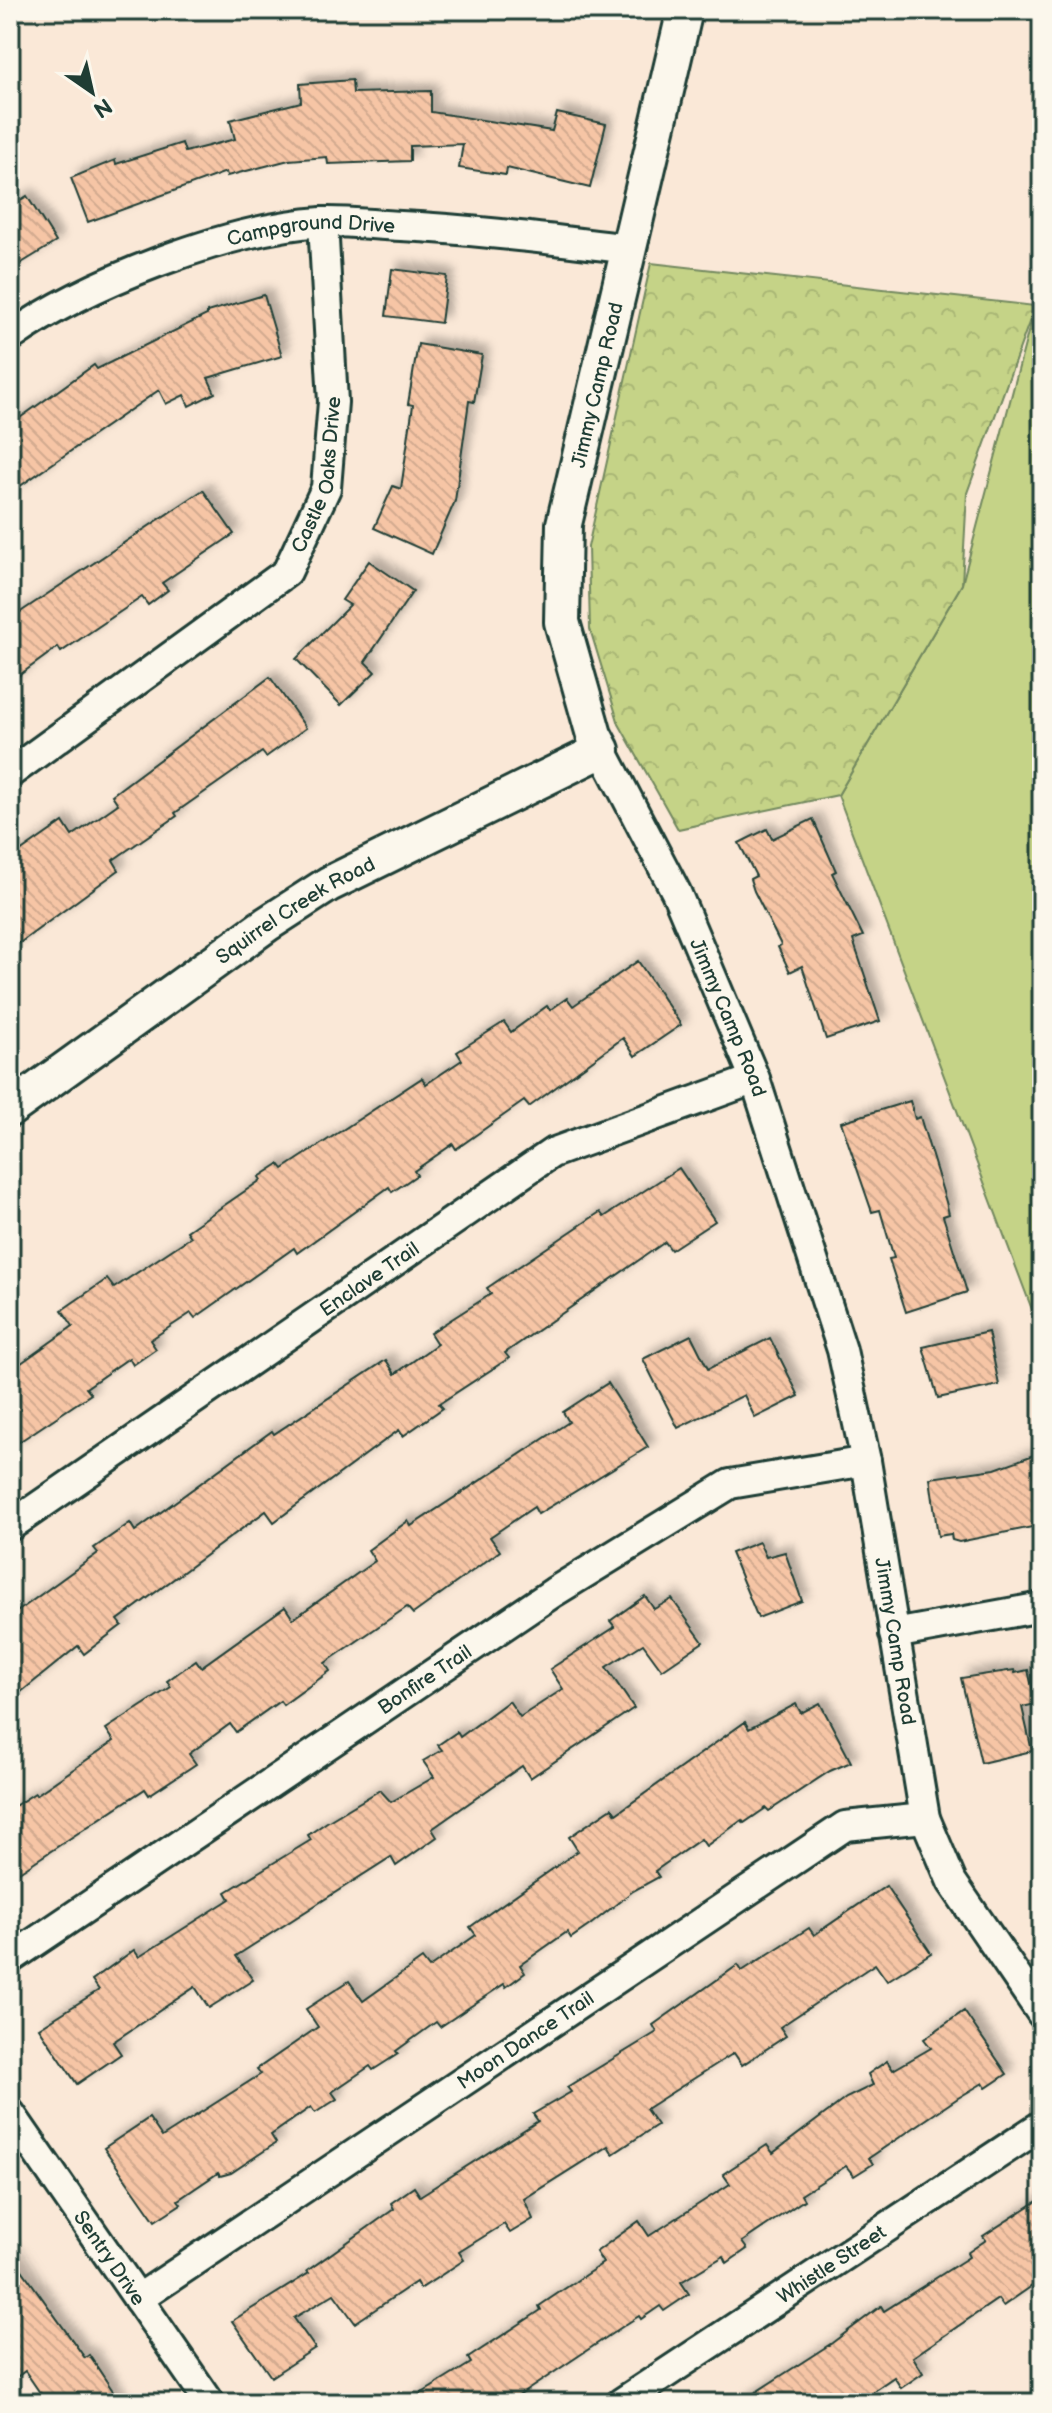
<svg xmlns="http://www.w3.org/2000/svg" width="1052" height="2413" font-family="'Balsamiq Sans',sans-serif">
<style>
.grass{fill:#c5d387;stroke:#72885e;stroke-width:2}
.forest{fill:url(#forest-crowns);stroke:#72885e;stroke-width:2}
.building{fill:url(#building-back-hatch);stroke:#1f3d34;stroke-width:2;filter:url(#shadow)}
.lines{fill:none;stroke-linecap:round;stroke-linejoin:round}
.minor-casing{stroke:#1f3d34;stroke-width:34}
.tertiary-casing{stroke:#1f3d34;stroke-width:40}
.minor{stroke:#fbf7ec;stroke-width:28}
.tertiary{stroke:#fbf7ec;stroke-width:34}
.labels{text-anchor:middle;stroke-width:6;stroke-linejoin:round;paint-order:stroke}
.street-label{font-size:20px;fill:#1f3d34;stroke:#fbf7ec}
</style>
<defs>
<pattern id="forest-crowns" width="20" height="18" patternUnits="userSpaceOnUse" patternTransform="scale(2)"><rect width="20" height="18" fill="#c5d387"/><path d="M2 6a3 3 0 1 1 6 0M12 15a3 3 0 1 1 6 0" fill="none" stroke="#a9b675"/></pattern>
<pattern id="building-back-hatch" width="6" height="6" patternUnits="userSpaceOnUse" patternTransform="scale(2)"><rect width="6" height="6" fill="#f6c5a5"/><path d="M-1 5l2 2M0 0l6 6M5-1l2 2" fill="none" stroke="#d2aa8f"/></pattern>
<filter id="shadow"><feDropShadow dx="7" dy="-7" stdDeviation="4" flood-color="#0004"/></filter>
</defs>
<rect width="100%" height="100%" fill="#fae8d7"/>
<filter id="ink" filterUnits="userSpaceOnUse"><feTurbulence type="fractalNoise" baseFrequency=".0125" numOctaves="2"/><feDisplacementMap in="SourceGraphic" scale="16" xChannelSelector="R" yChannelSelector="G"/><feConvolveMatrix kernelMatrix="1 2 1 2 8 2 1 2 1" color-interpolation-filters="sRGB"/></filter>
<g filter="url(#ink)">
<polygon class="grass" points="1042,302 1042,1336 838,795 962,584 1035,306"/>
<polygon class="forest" points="651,263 1035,306 967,493 962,584 838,795 678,829 619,724 590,629 588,547"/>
<g class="building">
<polygon points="352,80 353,93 431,91 431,112 552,131 557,113 606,124 590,188 507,168 506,175 459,168 463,144 410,146 410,161 328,164 327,157 289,160 227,176 226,172 88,222 71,178 115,160 116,164 182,143 185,152 235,139 230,120 301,102 300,84"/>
<polygon points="27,196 56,242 10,270 10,207"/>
<polygon points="392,269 447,276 441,323 386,316"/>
<polygon points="264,295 282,356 208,378 215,393 189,406 184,395 166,404 159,390 10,493 10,425 94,365 97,369 207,315 207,312"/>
<polygon points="418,344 482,355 474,402 469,401 455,501 432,554 374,528 393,486 401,489 413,405 408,404"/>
<polygon points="203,490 234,534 162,583 168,590 148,605 142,597 61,652 58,647 10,682 10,619"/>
<polygon points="369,561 413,591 365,662 375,672 341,705 296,659 350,605 342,600"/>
<polygon points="270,677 306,728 266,757 262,752 175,813 177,816 113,860 119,870 10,950 10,859 63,822 72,836 118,804 112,795"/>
<polygon points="813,819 836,871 832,873 863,936 853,940 880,1021 826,1039 802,966 790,972 778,947 781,945 754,891 750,879 756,876 739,843 767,829 772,839"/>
<polygon points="638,961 681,1025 635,1056 623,1038 529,1107 524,1101 456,1149 453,1144 414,1171 417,1175 392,1192 389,1187 297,1253 294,1248 195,1318 191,1313 150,1340 156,1349 133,1365 129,1358 86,1388 91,1394 10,1448 10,1371 73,1326 62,1310 107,1279 114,1288 191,1237 187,1231 261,1180 259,1177 279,1164 283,1169 422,1078 426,1084 462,1060 457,1052 504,1022 511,1032 547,1006 550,1010 567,998 573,1006"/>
<polygon points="910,1101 915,1119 920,1117 946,1202 949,1214 943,1216 967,1292 906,1312 889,1259 894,1258 880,1210 872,1212 841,1122"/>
<polygon points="679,1168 715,1221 671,1250 665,1242 505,1353 509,1358 439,1404 443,1408 403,1436 399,1430 274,1522 266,1511 118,1620 122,1625 84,1654 78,1646 10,1701 10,1617 98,1553 94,1548 130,1523 135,1531 272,1431 274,1434 386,1360 395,1374 437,1344 430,1333 491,1294 487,1288 600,1212 604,1217"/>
<polygon points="988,1332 999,1385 938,1398 923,1347"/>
<polygon points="691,1335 708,1369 770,1338 799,1396 755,1418 744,1395 678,1428 643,1359"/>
<polygon points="608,1383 648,1447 538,1514 534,1507 490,1537 500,1551 453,1585 413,1614 407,1607 325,1663 330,1671 283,1705 280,1701 236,1732 230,1724 189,1754 196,1764 149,1795 145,1789 10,1878 10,1809 35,1793 36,1795 114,1741 106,1729 171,1687 167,1681 196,1660 201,1667 285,1607 293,1619 375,1561 368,1550 408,1521 411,1526 569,1422 563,1412"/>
<polygon points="1042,1452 1042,1525 959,1542 952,1540 951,1534 938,1536 930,1478 995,1469"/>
<polygon points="759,1542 766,1557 785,1552 802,1601 758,1618 731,1553"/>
<polygon points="645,1596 654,1609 672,1599 703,1642 662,1670 643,1644 606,1667 634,1708 530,1778 522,1766 432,1829 437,1837 396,1866 391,1857 236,1956 253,1980 209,2008 195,1987 113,2042 121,2054 77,2084 39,2028 99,1990 92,1980 134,1950 139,1957 230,1899 226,1892 311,1840 308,1835 327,1822 380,1790 391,1802 434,1777 423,1761 442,1750 438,1745 457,1732 460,1737 509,1701 520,1717 563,1689 550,1669 615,1627 610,1621"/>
<polygon points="1014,1670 1015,1673 1028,1670 1036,1704 1022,1707 1032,1751 981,1763 961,1678"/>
<polygon points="820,1703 851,1762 830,1771 769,1811 766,1808 744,1823 742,1820 706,1846 701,1839 655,1871 659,1877 633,1891 590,1925 571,1938 567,1932 520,1965 525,1973 506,1987 504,1984 440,2027 436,2022 396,2051 398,2054 373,2070 370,2066 332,2092 337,2099 315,2113 311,2107 271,2135 276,2143 231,2173 220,2176 218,2173 178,2200 181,2204 155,2221 104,2148 149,2118 162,2137 261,2074 257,2069 318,2027 306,2009 349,1981 363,2001 422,1959 429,1968 476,1935 470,1927 578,1851 569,1837 612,1808 616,1814 745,1722 749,1729 796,1704 801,1713"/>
<polygon points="886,1886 931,1953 887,1981 875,1964 780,2027 786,2036 742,2065 734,2053 646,2109 657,2125 613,2154 608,2146 524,2199 533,2219 510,2233 504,2224 459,2252 464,2260 420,2289 416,2282 355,2323 334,2294 294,2318 315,2348 271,2377 232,2321 309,2273 307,2271 394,2209 391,2203 414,2187 420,2196 538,2121 533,2114 571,2092 567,2087 657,2032 653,2025 738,1965 742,1971 809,1928 814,1935"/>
<polygon points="964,2011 1007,2074 986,2088 983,2083 958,2098 869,2158 873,2164 854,2176 846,2166 801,2195 804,2200 742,2242 747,2249 727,2263 724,2256 681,2282 689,2294 664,2311 660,2306 641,2319 639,2316 628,2323 508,2403 406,2403 471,2363 468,2358 541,2310 539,2306 603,2263 596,2252 639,2221 649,2236 730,2184 723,2174 767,2145 773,2153 846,2098 873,2085 868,2074 887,2061 893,2070 931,2048 924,2039"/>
<polygon points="1042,2198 1042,2279 1003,2306 998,2299 913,2357 923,2373 901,2388 894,2377 856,2403 739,2403 832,2343 881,2306 884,2311 969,2257 967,2253 986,2240 983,2236"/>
<polygon points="10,2253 85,2358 89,2355 121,2403 47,2403 25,2371 10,2382"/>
</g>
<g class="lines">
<defs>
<g id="minor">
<path id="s1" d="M10,337C86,283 228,228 322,222C347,221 375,225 401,226C478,230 554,240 631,249"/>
<path id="s2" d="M602,750L676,892L755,1079L842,1350L866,1461L925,1818L952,1882L1042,2014"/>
<path id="s3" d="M10,773L287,572L326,488L333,402L323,222"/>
<path id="s4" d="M10,1526L552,1153L755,1079"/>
<polyline points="894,1634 1042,1607"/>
<path id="s5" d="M10,1959L554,1592L730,1484L866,1461"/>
<path id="s6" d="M10,2113L210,2403"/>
<path id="s7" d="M138,2299L845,1826L925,1818"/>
<path id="s8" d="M621,2403L1042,2125"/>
</g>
<g id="tertiary">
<path id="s9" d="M10,1109L267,924L329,884L602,750L594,735L562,622L564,524L685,10"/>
</g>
</defs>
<use href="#minor" class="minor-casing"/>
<use href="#tertiary" class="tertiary-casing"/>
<use href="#minor" class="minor"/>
<use href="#tertiary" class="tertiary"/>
</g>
</g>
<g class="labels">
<g class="street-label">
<text dy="7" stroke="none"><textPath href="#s1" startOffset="324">Campground Drive</textPath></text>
<text dy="7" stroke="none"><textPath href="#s9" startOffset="1070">Jimmy Camp Road</textPath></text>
<text dy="7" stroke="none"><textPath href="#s3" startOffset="446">Castle Oaks Drive</textPath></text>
<text dy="7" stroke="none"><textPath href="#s9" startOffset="348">Squirrel Creek Road</textPath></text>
<text dy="7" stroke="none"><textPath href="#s2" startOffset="296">Jimmy Camp Road</textPath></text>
<text dy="7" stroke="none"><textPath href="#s4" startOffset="436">Enclave Trail</textPath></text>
<text dy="7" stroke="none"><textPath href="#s2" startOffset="944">Jimmy Camp Road</textPath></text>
<text dy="7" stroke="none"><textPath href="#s5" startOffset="500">Bonfire Trail</textPath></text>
<text dy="7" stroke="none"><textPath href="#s7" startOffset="466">Moon Dance Trail</textPath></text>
<text dy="7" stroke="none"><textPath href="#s6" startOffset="176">Sentry Drive</textPath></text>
<text dy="7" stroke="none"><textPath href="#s8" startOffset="252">Whistle Street</textPath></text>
</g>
</g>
<rect width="1052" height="2413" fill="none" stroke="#fbf7ec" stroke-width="40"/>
<rect x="20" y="20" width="1012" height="2373" fill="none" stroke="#1f3d34" stroke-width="3" filter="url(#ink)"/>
<g transform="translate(92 92) rotate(146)" stroke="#fbf7ec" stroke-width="6" paint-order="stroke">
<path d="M0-6L14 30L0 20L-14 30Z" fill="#1f3d34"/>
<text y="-12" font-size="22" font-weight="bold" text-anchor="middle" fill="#1f3d34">N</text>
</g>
</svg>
